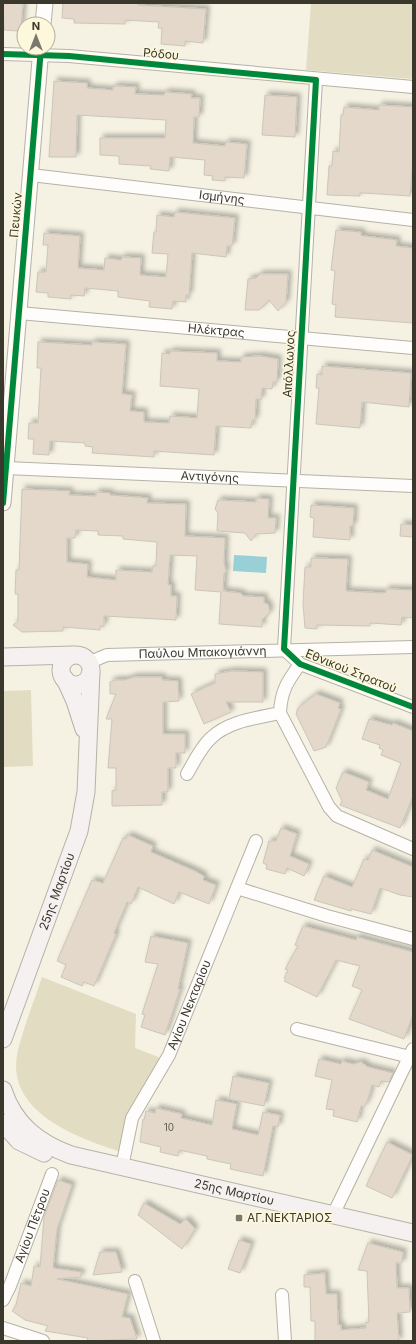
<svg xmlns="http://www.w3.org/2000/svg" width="416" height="1344" font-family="Inter,sans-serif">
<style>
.green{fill:#e2ddc2}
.water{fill:#99cfd7}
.building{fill:#e3d8ca;stroke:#cbc5bb;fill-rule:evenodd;filter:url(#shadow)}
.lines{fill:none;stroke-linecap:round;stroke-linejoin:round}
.minor-casing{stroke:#b5b2a7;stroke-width:14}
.tertiary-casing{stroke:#b5b2a7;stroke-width:17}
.secondary-casing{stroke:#b5b2a7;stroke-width:19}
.minor{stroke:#fefdfb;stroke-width:12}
.tertiary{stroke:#fefdfb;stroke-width:15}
.secondary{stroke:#f5f1f1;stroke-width:17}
.cycleway-casing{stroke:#fdf8db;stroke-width:8}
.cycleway{stroke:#00873e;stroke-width:6}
.poi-dot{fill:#7b796d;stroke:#fdf8db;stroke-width:1.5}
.labels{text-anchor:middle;stroke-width:3;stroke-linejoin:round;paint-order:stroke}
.number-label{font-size:10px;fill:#646054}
.street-label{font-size:12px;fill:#3a382d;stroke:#fdf8db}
.poi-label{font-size:12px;fill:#3a382d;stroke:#fdf8db;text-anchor:start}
</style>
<defs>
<filter id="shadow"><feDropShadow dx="3.5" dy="-3.5" stdDeviation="2" flood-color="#0004"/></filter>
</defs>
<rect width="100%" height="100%" fill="#f5f2e3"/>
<g class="green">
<polygon points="311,3 413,3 413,79 306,70"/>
<polygon points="31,690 33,766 3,767 3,691"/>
<path d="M42,977L136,1014L135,1048L161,1058L121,1152C78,1138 7,1113 17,1055C22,1031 34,1001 42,977Z"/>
</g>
<polygon class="water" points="234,555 267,557 266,573 233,571"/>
<g class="building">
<polygon points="3,3 23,3 21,27 19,27 18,31 4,30"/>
<polygon points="63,3 139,3 138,5 206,9 203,43 185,41 185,46 161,44 162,28 158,28 159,22 125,20 125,24 74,23 74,19 62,18"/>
<polygon points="54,81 87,83 87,88 113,90 113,87 116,86 136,87 135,94 164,95 165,92 192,94 191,98 200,98 199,117 194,117 193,143 225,146 226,142 247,144 244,178 225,177 225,181 212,180 213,176 204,175 205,160 170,157 169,171 150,169 151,166 119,164 119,156 100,155 100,138 165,138 166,120 77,115 76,157 49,157"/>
<polygon points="265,95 297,97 295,137 262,135"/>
<polygon points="379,105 413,107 413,158 410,196 364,193 360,193 360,196 327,195 329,166 332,166 333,151 339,152 341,115 343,115 344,107 379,110"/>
<polygon points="175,212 235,218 232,246 227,246 226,257 192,253 189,295 186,295 186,302 173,301 172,309 149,307 150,301 118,297 118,291 85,288 84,296 71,295 71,299 48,297 48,293 36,292 38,272 46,272 48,245 43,245 44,233 80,236 78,268 104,270 105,258 121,260 122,257 141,258 140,275 166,277 168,254 152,253 154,232 156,232 157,215 174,217"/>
<polygon points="336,230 361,232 361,235 364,236 397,240 396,246 413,248 413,323 335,317 336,305 332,304 335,271 331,270"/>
<polygon points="260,274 288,274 286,302 278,311 269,300 259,310 245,310 248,279 256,278"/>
<polygon points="38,342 92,345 92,342 126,344 122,394 132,395 130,411 144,412 144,422 169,423 170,416 197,418 199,389 160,386 162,353 170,354 170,351 217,353 217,361 241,362 241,357 260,356 278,359 277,382 273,382 272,389 262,388 261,400 256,399 255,420 252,420 251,428 216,426 214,455 154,451 154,457 92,453 93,447 85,446 85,443 50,441 49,455 33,454 34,439 28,439 29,423 38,423 41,368 37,368"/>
<polygon points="322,366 411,373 409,407 362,402 360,428 316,424 319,388 316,388 317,374 322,375"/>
<path d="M22,489L70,491L69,495L96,496V492L110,493V495L148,498L147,503L186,504L185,536L225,538L224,563L226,571L224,574L223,591L240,593L244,596L264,597V603L268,604L270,612L262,620V627L219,624L221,592L195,590L197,556L170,555L168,585H171V596H177L176,620L104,616V626H100V630L63,627V631L22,632L13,625L18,621V594H15L16,570H19ZM76,530L98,531V535L123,536V539L157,542L156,566H153L152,572L116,570V580L87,577L88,564L67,562V538H75Z"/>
<polygon points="256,498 269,499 268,518 276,518 275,533 256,534 251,541 245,533 217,531 218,513 215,509 218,500 256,502"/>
<polygon points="311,505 354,508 353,526 350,526 350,540 313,537 314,518 310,517"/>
<polygon points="401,524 413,525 413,537 400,536"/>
<polygon points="311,558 348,559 346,591 383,593 386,592 386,589 413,590 413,618 402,617 401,625 370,623 370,626 317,625 317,629 305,628 303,604 305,567 311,567"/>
<polygon points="232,671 263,672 263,702 226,702 231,712 204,724 191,694 215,683 215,674"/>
<polygon points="134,677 162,677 162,680 178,681 179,701 163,702 163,734 185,734 185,753 176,753 176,768 168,768 168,792 162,792 162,805 112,806 112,791 116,790 116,768 108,768 112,719 106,719 116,694 110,694 110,682 115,680 125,680"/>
<polygon points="316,694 340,703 338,708 341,709 326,747 314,751 296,714 298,708"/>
<polygon points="369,719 392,725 393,723 413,731 413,796 400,828 340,805 342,801 336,788 343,772 369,782 366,790 388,799 401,763 381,755 383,750 379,748 380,745 362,739"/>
<polygon points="281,828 297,834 290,856 309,864 304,876 287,868 285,874 266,869 267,865 263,863 269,841 276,841"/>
<polygon points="128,835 153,846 151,852 195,871 204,876 203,880 216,885 209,904 179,892 174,904 138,887 131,904 127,902 114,933 116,934 94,986 84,982 82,986 61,977 66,965 57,961 92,880 103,883 123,838 126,839"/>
<polygon points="372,850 413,867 413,897 400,895 380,888 371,914 351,909 351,911 314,900 324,876 352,887 364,859 368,860"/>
<polygon points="303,926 356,940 357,937 413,952 413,1014 404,1039 349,1019 362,990 352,986 360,966 336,960 317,997 284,981 286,979 284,978 288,970 285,969 298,946 295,945"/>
<polygon points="151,936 188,943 178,989 180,989 165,1035 141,1027 145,1015 142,1014 158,964 145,962"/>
<polygon points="319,1059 341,1064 342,1061 353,1064 361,1062 368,1067 393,1073 389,1082 381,1081 379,1087 372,1085 368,1099 364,1107 361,1106 357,1122 333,1116 334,1110 326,1109 332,1080 315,1076"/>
<polygon points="233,1076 269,1083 264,1106 229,1099"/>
<polygon points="216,1100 237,1104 232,1129 258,1135 263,1112 280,1115 278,1127 273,1126 263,1176 230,1169 231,1164 207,1159 207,1156 179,1150 178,1156 160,1152 161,1147 140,1142 143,1119 144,1120 146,1111 155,1113 156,1108 182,1114 181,1118 212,1125"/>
<polygon points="387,1142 413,1155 392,1198 366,1186"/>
<polygon points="58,1180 72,1185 57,1229 53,1268 81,1272 81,1277 57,1279 128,1294 122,1317 130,1318 137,1339 87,1341 88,1338 45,1331 48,1326 25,1320 12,1311 16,1305 21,1283 31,1286 34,1266 40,1267 44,1217"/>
<polygon points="144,1203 180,1224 186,1219 195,1229 182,1249 138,1215"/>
<polygon points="239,1240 251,1244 240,1273 228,1269"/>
<polygon points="368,1243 403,1252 402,1263 396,1263 397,1288 409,1288 410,1312 397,1313 399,1341 315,1341 315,1321 311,1321 310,1287 304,1287 304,1275 325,1273 326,1294 337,1294 338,1325 341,1325 341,1330 366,1328 365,1323 369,1322 367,1271 358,1270"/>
<polygon points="100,1252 116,1252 122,1272 93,1275"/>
</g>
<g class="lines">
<defs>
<g id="minor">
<polyline points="3,54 69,56 413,87"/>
<polyline points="316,80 284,649 300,664 413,707"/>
<path id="s1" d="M31,175L413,220"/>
<path id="s2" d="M19,313L413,348"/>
<path id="s3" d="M6,468L413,486"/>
<path id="s4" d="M90,662L107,655L413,647"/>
<path d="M300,664C287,682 281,691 280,713L329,807L337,816L413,849"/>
<path d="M187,774C194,762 201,747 211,738C228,721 257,718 280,713"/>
<polyline points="237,888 327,916 413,939"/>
<polyline points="297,1029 410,1057"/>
<path id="s5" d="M122,1167L132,1118L169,1055L256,841"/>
<polyline points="333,1215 413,1049"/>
<polyline points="135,1281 154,1341"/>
<polyline points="282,1295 285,1341"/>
<path id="s6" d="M3,1300L10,1286L52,1174"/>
<polyline points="3,1328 43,1341"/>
</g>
<g id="tertiary">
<polyline points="43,24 45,3"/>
<polyline points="3,503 41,48"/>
</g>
<g id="secondary">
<circle cx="76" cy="670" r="15"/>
<polyline points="3,657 73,655"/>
<polyline points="65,679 75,701 84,729"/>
<path id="s7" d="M3,1039L79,831L86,792L91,672"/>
<path id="s8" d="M3,1090C14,1124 38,1143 71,1155L413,1233"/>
<polyline points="3,1123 19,1141 44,1153"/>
</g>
</defs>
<use href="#minor" class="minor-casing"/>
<use href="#tertiary" class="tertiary-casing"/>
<use href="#secondary" class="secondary-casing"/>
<use href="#minor" class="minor"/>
<use href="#tertiary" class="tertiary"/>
<use href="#secondary" class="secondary"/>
<defs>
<g id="cycleway">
<polyline points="3,54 69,56 316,80 284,649 300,664 413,707"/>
<polyline points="3,503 41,48"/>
</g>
</defs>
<use href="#cycleway" class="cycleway-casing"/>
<use href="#cycleway" class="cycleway"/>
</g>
<rect class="poi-dot" x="235" y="1214" width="8" height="8" rx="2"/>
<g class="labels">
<g class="number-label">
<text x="169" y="1131">10</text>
</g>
<g class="street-label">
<text transform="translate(161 54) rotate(5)" y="4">Ρόδου</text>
<text dy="4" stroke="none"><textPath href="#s1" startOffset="192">Ισμήνης</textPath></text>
<text transform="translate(16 215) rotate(-85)" y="4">Πευκών</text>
<text dy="4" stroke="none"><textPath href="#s2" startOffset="198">Ηλέκτρας</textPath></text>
<text transform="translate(289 364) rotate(-87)" y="4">Απόλλωνος</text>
<text dy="4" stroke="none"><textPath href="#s3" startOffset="204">Αντιγόνης</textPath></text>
<text dy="4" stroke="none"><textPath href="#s4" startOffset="114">Παύλου Μπακογιάννη</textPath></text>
<text transform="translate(351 671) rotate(22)" y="4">Εθνικού Στρατού</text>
<text dy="4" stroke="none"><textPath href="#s7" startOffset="157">25ης Μαρτίου</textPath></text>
<text dy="4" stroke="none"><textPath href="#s5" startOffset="177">Αγίου Νεκταρίου</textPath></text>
<text dy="4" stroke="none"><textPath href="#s8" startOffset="265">25ης Μαρτίου</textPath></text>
<text dy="4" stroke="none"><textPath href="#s6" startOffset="80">Αγίου Πέτρου</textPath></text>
</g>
<g class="poi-label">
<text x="247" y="1222">ΑΓ.ΝΕΚΤΑΡΙΟΣ</text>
</g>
</g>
<rect width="416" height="1344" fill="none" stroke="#3a382d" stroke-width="8"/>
<g transform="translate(36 36)"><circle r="19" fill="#fdf8db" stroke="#afab95"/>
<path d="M0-3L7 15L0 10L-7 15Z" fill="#7b796d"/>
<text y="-6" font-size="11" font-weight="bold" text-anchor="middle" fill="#3a382d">N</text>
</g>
</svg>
